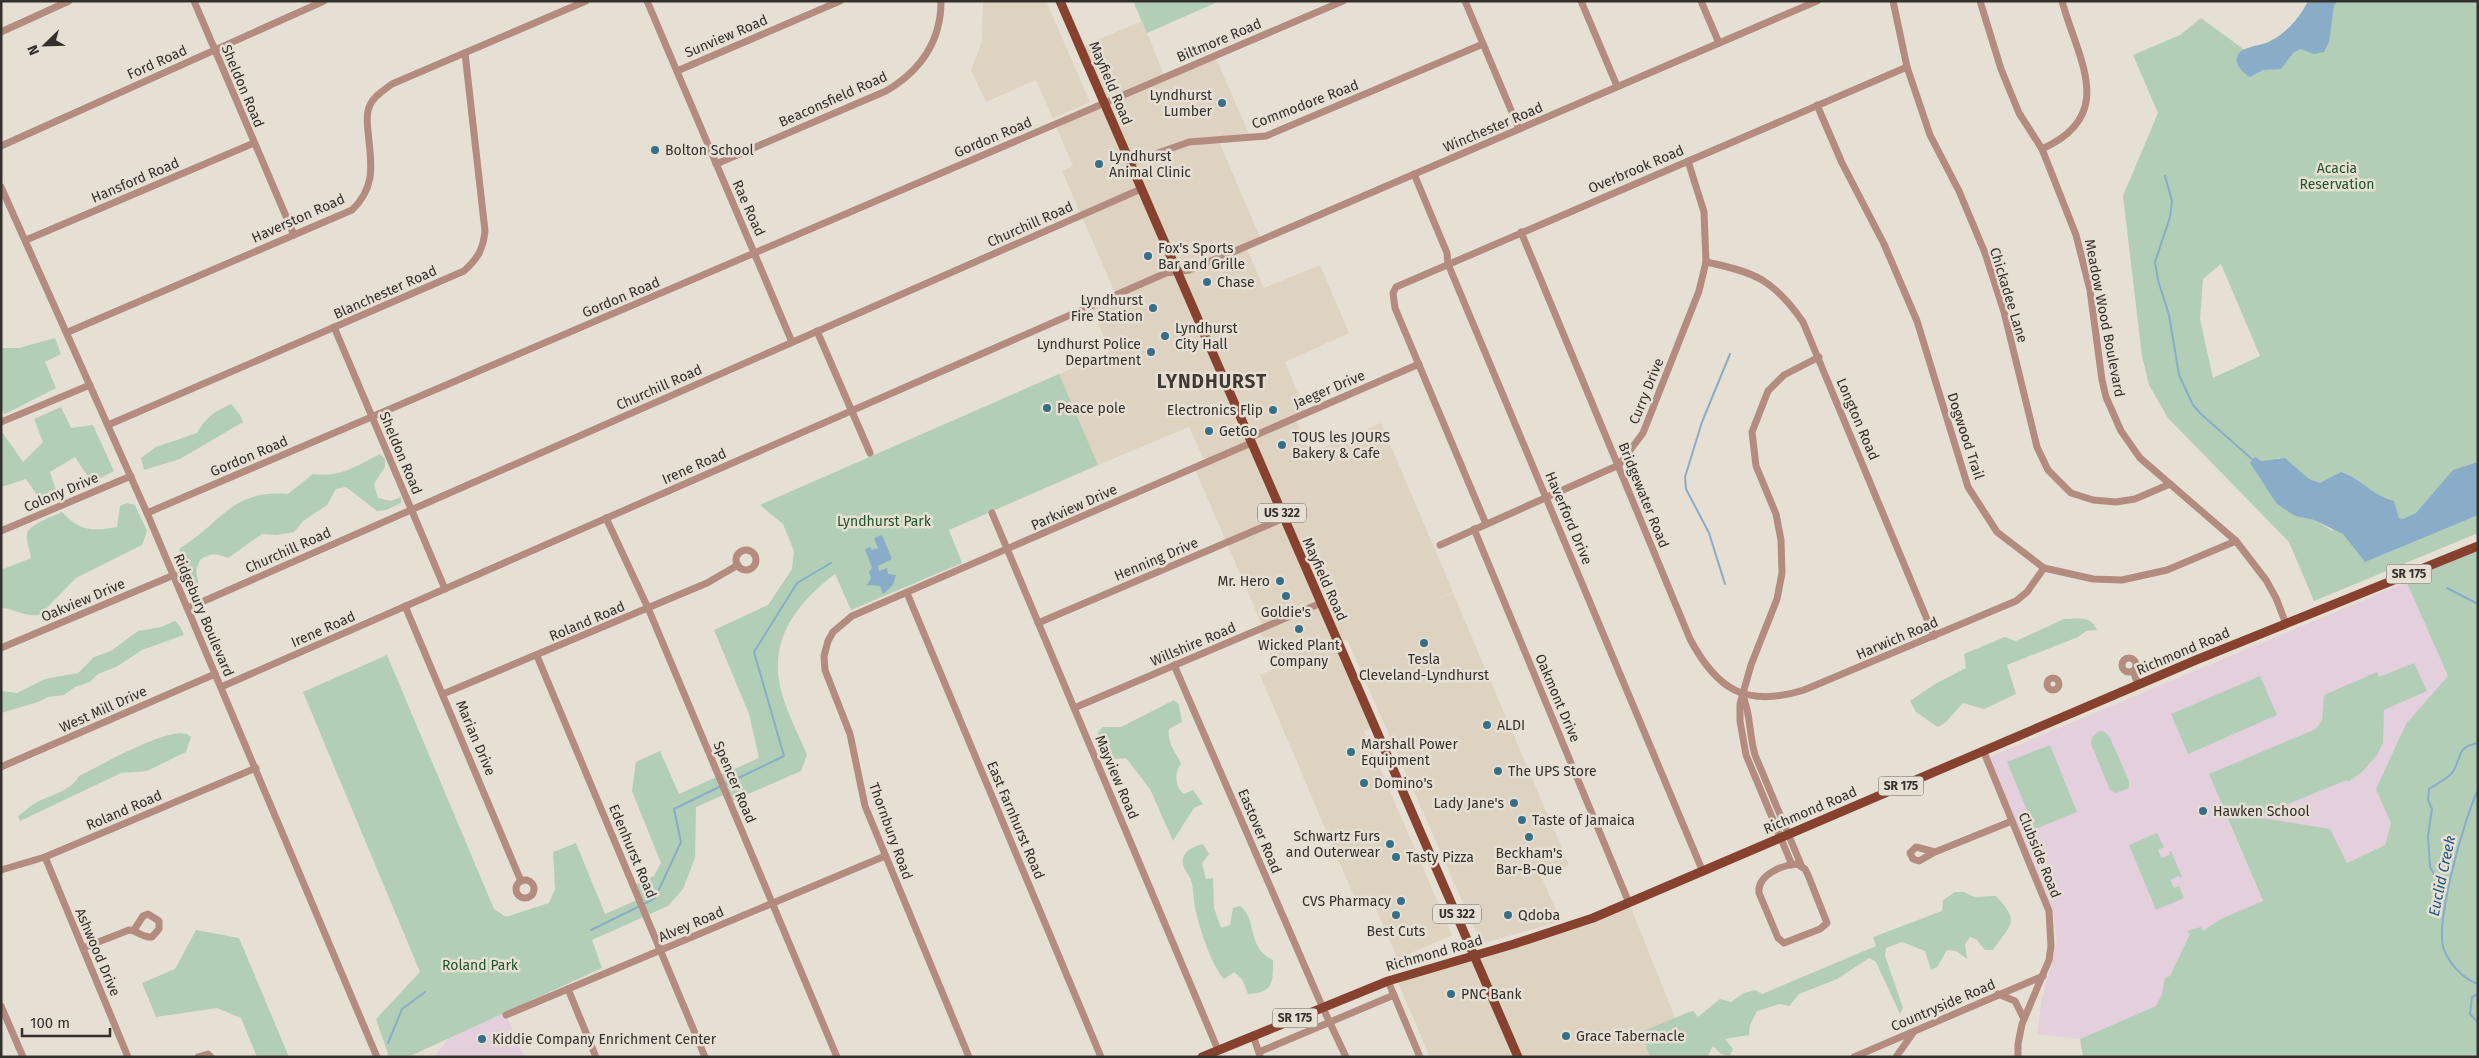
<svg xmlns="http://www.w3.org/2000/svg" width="2479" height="1058" font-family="'Fira Sans',sans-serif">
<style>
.built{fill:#ded2c0}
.education{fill:#e4cfdd}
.green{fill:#b3ceb7;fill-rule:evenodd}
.water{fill:#89adc9}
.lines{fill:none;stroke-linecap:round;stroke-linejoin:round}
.stream{stroke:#89adc9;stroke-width:2}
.minor{stroke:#b38b7f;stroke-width:7}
.major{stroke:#87422f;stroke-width:9}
.poi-dot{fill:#366f88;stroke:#e6dfd4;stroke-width:2}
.labels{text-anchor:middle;stroke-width:5;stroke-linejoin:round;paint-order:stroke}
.shield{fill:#e6dfd4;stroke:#69655e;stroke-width:1}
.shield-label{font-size:12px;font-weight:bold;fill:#34312c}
.street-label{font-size:14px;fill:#34312c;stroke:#e6dfd4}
.poi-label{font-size:14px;fill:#34312c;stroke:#e6dfd4;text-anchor:start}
.park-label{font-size:14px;fill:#1e552e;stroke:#e6dfd4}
.water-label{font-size:15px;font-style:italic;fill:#1f577e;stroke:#e6dfd4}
.district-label{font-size:19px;font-weight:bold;letter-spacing:1px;fill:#403a32;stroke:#e6dfd4}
</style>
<rect width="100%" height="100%" fill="#e6dfd4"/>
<g class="built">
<polygon points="983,1 1046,1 1090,102 1053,118 1036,80 986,102 971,70 982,41"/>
<polygon points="1142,21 1165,77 1215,56 1251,139 1218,139 1261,240 1246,247 1264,288 1320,265 1349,333 1285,362 1306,413 1295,418 1310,453 1381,423 1453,592 1430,602 1453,593 1569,865 1541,876 1561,921 1491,941 1484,942 1478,937 1347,639 1339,643 1375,726 1364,731 1452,935 1398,959 1373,902 1359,908 1260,675 1276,668 1259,629 1263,627 1194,467 1205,462 1189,427 1098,465 1059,374 1110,352 1091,306 1116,295 1062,171 1073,166 1055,124 1104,103 1080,47"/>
<polygon points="1629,903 1680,1030 1647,1044 1650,1057 1430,1057 1396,978"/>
</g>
<g class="education">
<polygon points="2407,582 2462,707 2396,804 2385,845 2347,863 2231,827 2263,902 2221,919 2178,997 2080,1039 2037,1034 2042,999 2057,942 2054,919 1990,757"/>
<polygon points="503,1007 524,1057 434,1057 463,1020"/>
</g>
<g class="green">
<polygon points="1133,1 1220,1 1147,33"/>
<path d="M2321,1H2478V533L2314,601L2289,542L2168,418L2149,385L2142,356L2123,196L2158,113L2133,55L2180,35L2201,18L2254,57ZM2221,264L2260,356L2213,378L2200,319L2203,279ZM2255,457C2263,462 2270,463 2279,458C2310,471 2320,502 2333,531L2314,520L2295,516Z"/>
<polygon points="55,338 61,354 45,362 56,388 5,414 1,409 1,348 19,348"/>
<path d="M1059,374L1098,465L949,530L962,563L851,610L835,574C795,605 767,641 782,694C788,715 799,735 807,755L801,771L730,802L726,794L696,807L695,858L683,889L668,906L592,940L602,968L408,1057H389L376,1019L420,972L303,692L387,655L494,909L506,917L549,903L555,889L553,852L576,843L605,914L639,899L634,885L654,876L661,863L632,791L636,762L660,751L679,794L759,758L749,714L714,630L768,605L792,569L794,551L783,524L760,505Z"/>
<path d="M231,404L240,415L243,422L180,459L144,470L141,458L156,447L197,433C205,418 215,411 231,404Z"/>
<polygon points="61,407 71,428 93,425 114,471 95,481 89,478 75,457 50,472 57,493 39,498 26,479 1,487 1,434 3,433 23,462 43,442 34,419"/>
<path d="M380,454L385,459V467L374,484L378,498L391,501L401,497V503L386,510L377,511L346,487L336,489L327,505L303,521L294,532L277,535L262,534L228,558C216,553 210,553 200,560L196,571L199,586L194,590L179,555L180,548C222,523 231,489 288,494L313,474C340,478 356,466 380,454Z"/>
<path d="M127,503L135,505L147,531L142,545L76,578L40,615C24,617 16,609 1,608V570L31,558C30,551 26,541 27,534C29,524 54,516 62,512C80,532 93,531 117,527L120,506Z"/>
<polygon points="2478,546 2478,1057 2083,1057 2080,1039 2156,1006 2162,994 2165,978 2170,976 2190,934 2187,931 2201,927 2203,931 2221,919 2263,901 2209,774 2316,729 2322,720 2324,695 2377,672 2379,677 2414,663 2427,691 2384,710 2383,743 2377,755 2361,773 2348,782 2347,780 2256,817 2330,829 2347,863 2385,845 2391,823 2376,789 2406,724 2448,676 2404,576"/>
<path d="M2064,619C2079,619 2090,615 2097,630L2086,631L2078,637L2007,665L2016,694L1984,709L1963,703L1946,722L1938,727L1916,712L1910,701L1935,684L1966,668L1964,654L2005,637L2016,641Z"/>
<polygon points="175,621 180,626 184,635 142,650 116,667 98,674 90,682 75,687 64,695 48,697 38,702 1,713 1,691 17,693 45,679 78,673 94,657 111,651 138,631 161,627"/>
<polygon points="2260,676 2277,715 2188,754 2171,714"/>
<path d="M1174,700L1179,705L1182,722L1169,729C1167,745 1176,751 1181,764C1174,771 1175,788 1184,794L1193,790L1203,804L1194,808L1173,841L1150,789L1126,758L1107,760L1099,743L1098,732L1103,727H1121Z"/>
<polygon points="2099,731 2105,732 2110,738 2129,781 2129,788 2116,793 2110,790 2091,744 2092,737"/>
<path d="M179,733L187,734L191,737L186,752L147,771L121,773L20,821L18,816C24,812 30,806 37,802C51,795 71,791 79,776C107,762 150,737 179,733Z"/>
<polygon points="2050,745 2077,812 2035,829 2007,762"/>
<polygon points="2157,833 2164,847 2158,850 2161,858 2170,855 2169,852 2171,851 2182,877 2180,878 2179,876 2170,880 2174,888 2179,886 2184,898 2156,910 2129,845"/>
<path d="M1203,844L1209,854L1202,863L1206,879L1213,878L1214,908L1221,928L1230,925L1233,908L1240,906C1258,919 1246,948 1273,960C1273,981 1274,993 1248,994L1242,979L1234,972L1224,979C1211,965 1199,927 1195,907C1193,899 1194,889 1191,880C1189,873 1181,869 1183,859C1184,850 1195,846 1203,844Z"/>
<path d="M1955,892H1964L1974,897L1996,896C2021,923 2011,923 1993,950H1985L1976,939L1970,937L1965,944L1967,959L1956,951L1947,950L1937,967L1931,970L1925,951L1902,942L1886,948L1885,956L1903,1008L1900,1014L1876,962L1869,958L1837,979L1799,994L1789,1006L1780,1004L1757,1011L1750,1025L1749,1035L1725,1039L1733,1049L1730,1056L1721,1054L1713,1046L1707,1057H1650L1641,1032L1689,1012L1693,1011L1698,1017L1720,999L1731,1002L1744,993L1755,990L1762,994L1876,946L1873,937L1942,911L1943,900Z"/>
<polygon points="196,930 239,938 289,1057 257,1057 241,1018 217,1008 156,1017 142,983 175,969"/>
</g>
<g class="water">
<path d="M2308,1H2337L2334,6L2329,42L2324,52L2314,54L2300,49L2293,53L2281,69L2263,70L2250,77C2243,73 2233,63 2238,55C2242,46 2262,46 2270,41C2286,34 2300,17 2308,1Z"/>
<path d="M2255,457L2262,461L2285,458L2309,479L2320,483L2341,472C2361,479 2373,496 2394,501L2399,518L2403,519L2416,513L2453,470L2478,462V515L2365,562L2343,534L2314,520L2295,516L2277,504L2250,463Z"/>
<polygon points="882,535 892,559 878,566 879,571 887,568 888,574 896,575 893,585 883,594 880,586 867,585 871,578 869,572 872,568 865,549 870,547 872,550 878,548 874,538"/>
</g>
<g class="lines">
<g class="stream">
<polyline points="2165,176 2172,201 2170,217 2155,262 2158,280 2169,315 2179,375 2193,405 2201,414 2253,460"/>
<polyline points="1725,584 1709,533 1686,489 1685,477 1702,422 1730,354"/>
<polyline points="2447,588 2478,604"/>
<polyline points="726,784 784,756 754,652 797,583 831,563"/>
<path d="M2478,790C2465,816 2434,924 2444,950C2450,964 2463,979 2478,984"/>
<polyline points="644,904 655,898 681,842 674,809 721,786"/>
<path d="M2445,908L2440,885L2430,867L2428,836L2432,809L2428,800L2429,789C2437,783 2449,779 2454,770C2462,755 2457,747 2478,743"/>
<polyline points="591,930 640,906"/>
<polyline points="2478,994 2472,997 2470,1014 2478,1023"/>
<polyline points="388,1043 402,1009 425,992"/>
</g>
<g class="minor">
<polyline points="194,1 294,235"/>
<polyline points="647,1 792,342"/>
<polyline points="1465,1 1519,129"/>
<polyline points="1581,1 1617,86"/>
<polyline points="1701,1 1719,43"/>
<polyline points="1893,1 1907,67 1930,135 1959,191 1985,253 2004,312 2037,447 2048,470 2071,493 2093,500 2116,502 2135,499 2170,484"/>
<polyline points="1980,1 2001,69 2019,113 2042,149 2076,235 2090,290 2102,380 2106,397 2121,431 2140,458 2236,541 2266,580 2276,598 2286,624"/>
<polyline points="1,32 69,1"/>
<polyline points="677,71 840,1"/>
<polyline points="1817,105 1842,163 1884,244 1917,321 1968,487 1997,532 2044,568 2093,579 2122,580 2167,570 2236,541"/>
<polyline points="1,146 324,1"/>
<path d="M2042,149C2118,115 2078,60 2062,1"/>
<polyline points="1130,163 1189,142 1266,136 1483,44"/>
<path d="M716,164L886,91C920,71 941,42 941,1"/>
<polyline points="1414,174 1447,253 1448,264 1703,872"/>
<polyline points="1,187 147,513 377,1057"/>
<path d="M1521,232L1690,639C1717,690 1746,708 1804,690L2016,601L2027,592L2044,568"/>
<polyline points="26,240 254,143"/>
<path d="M1706,262C1755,272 1774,280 1803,322L1934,636"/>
<polyline points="334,327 445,589"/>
<polyline points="817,331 870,453"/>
<path d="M68,332L352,210C377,186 371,163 368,131C367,123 366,113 370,105C374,96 384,90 392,84L586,1"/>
<polyline points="1,422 90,385"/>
<path d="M108,425L464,271C478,258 483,250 485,231L465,53"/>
<polyline points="1249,438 1419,364"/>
<polyline points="147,513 1343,1"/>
<polyline points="992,513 1218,1050"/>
<polyline points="606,518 648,608 837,1057"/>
<polyline points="1486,524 1395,308 1393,293 1396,287 1907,67"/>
<polyline points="1474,529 1629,903"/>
<polyline points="1,531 131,476"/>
<polyline points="1440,545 1619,465 1643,433 1699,291 1706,262 1704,212 1688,161"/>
<circle cx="746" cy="560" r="10"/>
<polyline points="907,593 1101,1057"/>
<polyline points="405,606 521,881"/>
<polyline points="188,608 1141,189"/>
<polyline points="1038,623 1284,518"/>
<polyline points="1,648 174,575"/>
<polyline points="537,656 705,1057"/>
<circle cx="2129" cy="665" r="7"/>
<polyline points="1174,665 1322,1006 1346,1057"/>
<polyline points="2133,671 2138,684"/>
<circle cx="2053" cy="684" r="6"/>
<polyline points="221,687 1166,273 1189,270 1240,249 1817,1"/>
<polyline points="443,694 707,583 738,565"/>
<path d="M1743,696C1751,715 1749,735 1755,755L1802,867"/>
<polyline points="1074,708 1321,603"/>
<polyline points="1983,750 2049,911 2051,946 2049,960 2022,1024 2018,1044 2018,1057"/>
<polyline points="1,767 215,674"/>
<polyline points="1935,852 1919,861 1913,859 1910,853 1916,847 1935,852 2012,821"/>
<polyline points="45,857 128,1057"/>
<path d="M1797,864L1805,869L1808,875L1827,923L1820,929L1784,943L1778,938L1759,893C1757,875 1782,865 1797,864Z"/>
<polyline points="1792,865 1746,755 1740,721 1740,704 1751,665 1777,599 1782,573 1781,540 1776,514 1756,466 1752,432 1768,391 1784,375 1819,357"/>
<polyline points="1,870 45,857 256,768"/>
<circle cx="525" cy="889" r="9"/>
<path d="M83,948L129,930C137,930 142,938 152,937L159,929V921L148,914L143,916L134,930"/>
<polyline points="1388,981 1420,1057"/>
<polyline points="568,989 596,1057"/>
<polyline points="1998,994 2015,1001 2024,1019"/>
<polyline points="1,1006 23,1057"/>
<polyline points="506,1015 885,856"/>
<polyline points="1253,1035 1260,1056"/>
<polyline points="1259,1052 1394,995"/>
<polyline points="198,1057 208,1054 211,1057"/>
<polyline points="969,1057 865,806 850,734 825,670 824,656 828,641 833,632 852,616 1251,443"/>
<polyline points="1854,1057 2043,976"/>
<polyline points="1896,1057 1913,1033"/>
</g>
<g class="major">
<polyline points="1060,1 1518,1057"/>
<polyline points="1202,1057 1388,981 1514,944 1593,918 2196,660 2478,546"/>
</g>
</g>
<g class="poi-dot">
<circle cx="1222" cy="103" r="5"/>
<circle cx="655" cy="150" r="5"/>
<circle cx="1099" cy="164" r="5"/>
<circle cx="1148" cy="256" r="5"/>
<circle cx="1207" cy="282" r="5"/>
<circle cx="1153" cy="308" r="5"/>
<circle cx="1165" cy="336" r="5"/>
<circle cx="1151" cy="352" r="5"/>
<circle cx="1047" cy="408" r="5"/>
<circle cx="1273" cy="410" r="5"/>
<circle cx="1209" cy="431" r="5"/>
<circle cx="1282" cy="445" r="5"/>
<circle cx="1280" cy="581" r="5"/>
<circle cx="1286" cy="596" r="5"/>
<circle cx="1299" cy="629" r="5"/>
<circle cx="1424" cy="643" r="5"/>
<circle cx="1487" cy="725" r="5"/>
<circle cx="1351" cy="752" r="5"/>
<circle cx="1498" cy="771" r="5"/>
<circle cx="1364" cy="783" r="5"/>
<circle cx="1514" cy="803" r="5"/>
<circle cx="2203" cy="811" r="5"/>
<circle cx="1522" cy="820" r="5"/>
<circle cx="1529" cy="837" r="5"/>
<circle cx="1390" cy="844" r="5"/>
<circle cx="1396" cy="857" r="5"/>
<circle cx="1401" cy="901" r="5"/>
<circle cx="1396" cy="915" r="5"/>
<circle cx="1508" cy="915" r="5"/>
<circle cx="1451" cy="994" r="5"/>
<circle cx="1566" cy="1036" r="5"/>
<circle cx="482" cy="1039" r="5"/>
</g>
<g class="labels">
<g class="shield">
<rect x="1258" y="503.5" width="48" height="19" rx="4"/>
<rect x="2386.5" y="564.5" width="45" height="19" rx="4"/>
<rect x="1878.5" y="776.5" width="45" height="19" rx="4"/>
<rect x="1433" y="904.5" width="48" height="19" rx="4"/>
<rect x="1272.5" y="1008.5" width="45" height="19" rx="4"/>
</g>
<g class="shield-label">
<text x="1282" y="517">US 322</text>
<text x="2409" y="578">SR 175</text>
<text x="1901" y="790">SR 175</text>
<text x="1457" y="918">US 322</text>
<text x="1295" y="1022">SR 175</text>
</g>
<g class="street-label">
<text transform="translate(726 36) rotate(-23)" y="5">Sunview Road</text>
<text transform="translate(1219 40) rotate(-23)" y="5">Biltmore Road</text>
<text transform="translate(157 62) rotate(-24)" y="5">Ford Road</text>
<text transform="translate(1111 83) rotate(67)" y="5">Mayfield Road</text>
<text transform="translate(243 86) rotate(67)" y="5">Sheldon Road</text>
<text transform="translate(833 99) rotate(-24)" y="5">Beaconsfield Road</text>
<text transform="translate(1305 104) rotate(-21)" y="5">Commodore Road</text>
<text transform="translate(1493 127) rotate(-23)" y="5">Winchester Road</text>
<text transform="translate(993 137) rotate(-23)" y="5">Gordon Road</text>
<text transform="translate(1636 169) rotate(-23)" y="5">Overbrook Road</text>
<text transform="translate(135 180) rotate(-23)" y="5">Hansford Road</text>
<text transform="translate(749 208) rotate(66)" y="5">Rae Road</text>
<text transform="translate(298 218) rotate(-24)" y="5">Haverston Road</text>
<text transform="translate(1030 224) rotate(-24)" y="5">Churchill Road</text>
<text transform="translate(385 292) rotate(-24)" y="5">Blanchester Road</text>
<text transform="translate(2009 295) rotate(73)" y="5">Chickadee Lane</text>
<text transform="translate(621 297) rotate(-23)" y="5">Gordon Road</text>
<text transform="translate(2105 318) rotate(79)" y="5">Meadow Wood Boulevard</text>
<text transform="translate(659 387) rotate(-24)" y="5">Churchill Road</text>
<text transform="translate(1329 389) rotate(-23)" y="5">Jaeger Drive</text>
<text transform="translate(1646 391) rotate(-68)" y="5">Curry Drive</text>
<text transform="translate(1858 419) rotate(67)" y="5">Longton Road</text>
<text transform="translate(1966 436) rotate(72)" y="5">Dogwood Trail</text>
<text transform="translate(401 453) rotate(67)" y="5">Sheldon Road</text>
<text transform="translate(249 456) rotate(-23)" y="5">Gordon Road</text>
<text transform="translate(694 466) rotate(-24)" y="5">Irene Road</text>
<text transform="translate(61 492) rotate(-23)" y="5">Colony Drive</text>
<text transform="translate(1644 495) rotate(68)" y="5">Bridgewater Road</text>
<text transform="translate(1074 507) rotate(-24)" y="5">Parkview Drive</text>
<text transform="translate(1569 518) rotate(67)" y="5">Haverford Drive</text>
<text transform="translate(288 550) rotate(-24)" y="5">Churchill Road</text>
<text transform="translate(1156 559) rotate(-23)" y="5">Henning Drive</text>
<text transform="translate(1325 579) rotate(66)" y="5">Mayfield Road</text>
<text transform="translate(83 600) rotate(-23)" y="5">Oakview Drive</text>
<text transform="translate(204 615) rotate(67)" y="5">Ridgebury Boulevard</text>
<text transform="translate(587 621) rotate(-23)" y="5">Roland Road</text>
<text transform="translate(323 629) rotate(-24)" y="5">Irene Road</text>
<text transform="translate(1897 638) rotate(-23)" y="5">Harwich Road</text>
<text transform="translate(1193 644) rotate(-23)" y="5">Willshire Road</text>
<text transform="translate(2183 651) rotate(-23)" y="5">Richmond Road</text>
<text transform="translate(1558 698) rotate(67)" y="5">Oakmont Drive</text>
<text transform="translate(103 709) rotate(-24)" y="5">West Mill Drive</text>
<text transform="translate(476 738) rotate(67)" y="5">Marian Drive</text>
<text transform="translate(1117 777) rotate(67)" y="5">Mayview Road</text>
<text transform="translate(735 782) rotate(67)" y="5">Spencer Road</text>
<text transform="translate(124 810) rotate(-23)" y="5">Roland Road</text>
<text transform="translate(1810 810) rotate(-23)" y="5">Richmond Road</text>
<text transform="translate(1016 820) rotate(67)" y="5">East Farnhurst Road</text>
<text transform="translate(891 831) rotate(70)" y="5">Thornbury Road</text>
<text transform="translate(1260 831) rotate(67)" y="5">Eastover Road</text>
<text transform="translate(633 851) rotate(67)" y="5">Edenhurst Road</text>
<text transform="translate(2040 855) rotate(68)" y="5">Clubside Road</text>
<text transform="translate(691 924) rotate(-23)" y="5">Alvey Road</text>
<text transform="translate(98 952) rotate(67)" y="5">Ashwood Drive</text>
<text transform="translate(1434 953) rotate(-16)" y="5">Richmond Road</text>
<text transform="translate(1943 1005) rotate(-23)" y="5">Countryside Road</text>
</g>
<g class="poi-label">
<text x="1212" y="100" text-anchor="end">Lyndhurst<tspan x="1212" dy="16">Lumber</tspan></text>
<text x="665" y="155">Bolton School</text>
<text x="1109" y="161">Lyndhurst<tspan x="1109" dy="16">Animal Clinic</tspan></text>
<text x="1158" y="253">Fox's Sports<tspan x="1158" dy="16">Bar and Grille</tspan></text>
<text x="1217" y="287">Chase</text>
<text x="1143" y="305" text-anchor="end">Lyndhurst<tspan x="1143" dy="16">Fire Station</tspan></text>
<text x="1175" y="333">Lyndhurst<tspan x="1175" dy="16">City Hall</tspan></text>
<text x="1141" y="349" text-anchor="end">Lyndhurst Police<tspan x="1141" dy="16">Department</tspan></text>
<text x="1057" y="413">Peace pole</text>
<text x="1263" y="415" text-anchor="end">Electronics Flip</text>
<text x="1219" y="436">GetGo</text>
<text x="1292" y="442">TOUS les JOURS<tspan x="1292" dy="16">Bakery &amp; Cafe</tspan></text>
<text x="1270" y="586" text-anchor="end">Mr. Hero</text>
<text x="1286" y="617" text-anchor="middle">Goldie's</text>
<text x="1299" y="650" text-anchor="middle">Wicked Plant<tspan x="1299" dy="16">Company</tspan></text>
<text x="1424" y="664" text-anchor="middle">Tesla<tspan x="1424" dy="16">Cleveland-Lyndhurst</tspan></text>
<text x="1497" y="730">ALDI</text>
<text x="1361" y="749">Marshall Power<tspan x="1361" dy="16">Equipment</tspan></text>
<text x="1508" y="776">The UPS Store</text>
<text x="1374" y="788">Domino's</text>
<text x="1504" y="808" text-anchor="end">Lady Jane's</text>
<text x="2213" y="816">Hawken School</text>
<text x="1532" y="825">Taste of Jamaica</text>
<text x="1380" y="841" text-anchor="end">Schwartz Furs<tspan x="1380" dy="16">and Outerwear</tspan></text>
<text x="1529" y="858" text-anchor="middle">Beckham's<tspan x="1529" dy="16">Bar-B-Que</tspan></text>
<text x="1406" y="862">Tasty Pizza</text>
<text x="1391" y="906" text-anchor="end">CVS Pharmacy</text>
<text x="1518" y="920">Qdoba</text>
<text x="1396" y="936" text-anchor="middle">Best Cuts</text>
<text x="1461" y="999">PNC Bank</text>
<text x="1576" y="1041">Grace Tabernacle</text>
<text x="492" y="1044">Kiddie Company Enrichment Center</text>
</g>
<g class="park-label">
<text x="2337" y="173">Acacia<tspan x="2337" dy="16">Reservation</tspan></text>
<text x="884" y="526">Lyndhurst Park</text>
<text x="480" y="970">Roland Park</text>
</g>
<g class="water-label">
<text transform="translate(2442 876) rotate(-78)" y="5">Euclid Creek</text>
</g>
<g class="district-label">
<text x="1212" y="388">LYNDHURST</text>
</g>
</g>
<rect width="2479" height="1058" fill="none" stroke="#34312c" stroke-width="5"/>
<g transform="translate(45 45) rotate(247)" stroke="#e6dfd4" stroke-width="4" paint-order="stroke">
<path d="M0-4L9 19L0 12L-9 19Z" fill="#34312c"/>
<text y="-8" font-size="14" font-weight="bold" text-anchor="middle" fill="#34312c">N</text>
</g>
<path d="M22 1028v8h88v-8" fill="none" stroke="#34312c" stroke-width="2.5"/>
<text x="30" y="1028" font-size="15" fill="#34312c" stroke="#e6dfd4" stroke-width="4" paint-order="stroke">100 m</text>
</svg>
